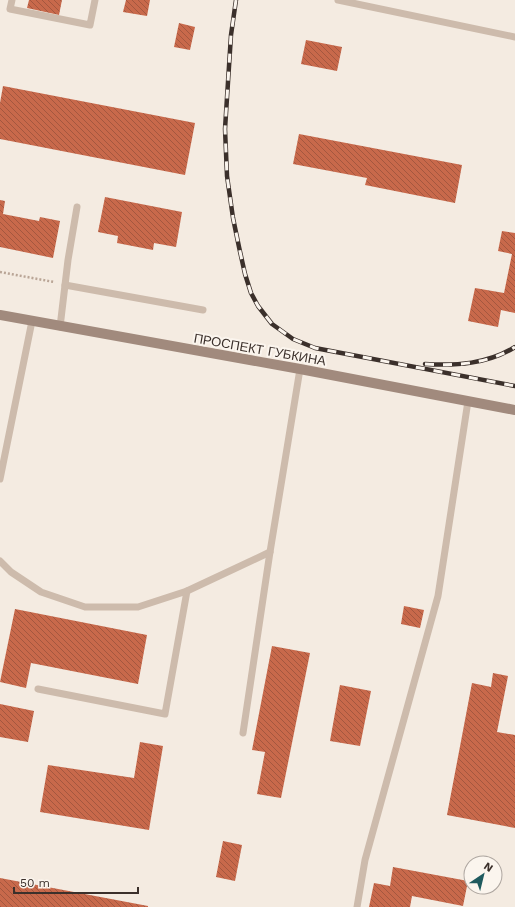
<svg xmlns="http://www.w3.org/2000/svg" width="515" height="907" font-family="'Work Sans',sans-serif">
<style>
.building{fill:url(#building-back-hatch)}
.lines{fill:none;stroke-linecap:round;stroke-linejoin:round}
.path{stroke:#b9a596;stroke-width:2.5;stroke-dasharray:2 2;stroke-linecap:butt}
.service{stroke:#cdbbac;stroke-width:7}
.secondary{stroke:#a18a7d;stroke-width:10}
.rail-casing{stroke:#3b302b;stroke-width:4.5}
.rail{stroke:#fbf5ee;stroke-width:3;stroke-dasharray:9;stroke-linecap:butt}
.labels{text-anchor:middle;stroke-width:4;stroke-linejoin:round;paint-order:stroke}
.street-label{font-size:13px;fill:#3b302b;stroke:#fbf5ee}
</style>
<defs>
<pattern id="building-back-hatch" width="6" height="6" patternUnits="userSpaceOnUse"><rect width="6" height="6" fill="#c8694b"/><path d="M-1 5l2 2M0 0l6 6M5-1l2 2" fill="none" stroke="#a4573f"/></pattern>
</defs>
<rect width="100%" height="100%" fill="#f4ebe1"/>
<g class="building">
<polygon points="29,0 62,0 59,15 27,8"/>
<polygon points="126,0 150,0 147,16 123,12"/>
<polygon points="179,23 195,27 190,50 174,47"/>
<polygon points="306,40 342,47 337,71 301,64"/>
<polygon points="3,86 195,123 185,175 0,139 0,103"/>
<polygon points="299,134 462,165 455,203 365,185 367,178 293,164"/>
<polygon points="105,197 182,212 176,247 154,243 153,250 117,243 118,236 98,232"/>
<polygon points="0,200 5,201 3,214 39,221 40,217 60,221 53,258 0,247"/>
<polygon points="502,231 515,233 515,313 501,310 498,327 468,321 475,288 504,293 512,254 498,251"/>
<polygon points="404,606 424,610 420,628 401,624"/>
<polygon points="15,609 147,635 138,684 31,663 26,688 0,682"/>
<polygon points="272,646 310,653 281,798 257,794 265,752 252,750"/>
<polygon points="493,673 508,676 497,732 515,735 515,828 447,815 472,683 491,687"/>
<polygon points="340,685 371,691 360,746 330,741"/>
<polygon points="0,704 34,711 28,742 0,737"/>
<polygon points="140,742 163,746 149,830 40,812 48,765 134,778"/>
<polygon points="223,841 242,845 235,881 216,877"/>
<polygon points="393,867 468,881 463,906 412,896 410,907 369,907 374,883 390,886"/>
<polygon points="0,878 148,906 148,907 0,907"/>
</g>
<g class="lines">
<polyline class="path" points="0,272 54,282"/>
<g class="service">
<polyline points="12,0 10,9 90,25 95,0"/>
<polyline points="338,0 515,37"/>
<polyline points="65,285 203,310"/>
<polyline points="60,327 68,260 77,207"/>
<polyline points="0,479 32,321"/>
<polyline points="0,561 11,572 41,592 85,607 138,607 187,591 270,552"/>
<polyline points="38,689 165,714 187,591"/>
<polyline points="243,733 270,552 300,369"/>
<polyline points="357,907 365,860 438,596 468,401"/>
</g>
<polyline class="secondary" points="0,315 300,369 515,410"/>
<defs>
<g id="rail">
<polyline points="236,0 231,35 225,129 227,176 233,218 239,247 245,274 251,293 258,306 272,324 293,339 315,348 515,386"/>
<path d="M425,364C456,366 488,364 515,347"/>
</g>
</defs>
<use href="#rail" class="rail-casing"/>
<use href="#rail" class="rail"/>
</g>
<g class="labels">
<g class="street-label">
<text transform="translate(260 349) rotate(10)" y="5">ПРОСПЕКТ ГУБКИНА</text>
</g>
</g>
<g transform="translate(483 875) rotate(35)"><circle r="19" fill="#fbf5ee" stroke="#aea6a0"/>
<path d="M0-3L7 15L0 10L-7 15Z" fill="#1f5a5e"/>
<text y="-6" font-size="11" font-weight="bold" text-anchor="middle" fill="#3b302b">N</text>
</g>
<path d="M14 887v6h124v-6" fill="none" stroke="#3b302b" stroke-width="2"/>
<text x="20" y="887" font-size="12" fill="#3b302b" stroke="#fbf5ee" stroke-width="3" paint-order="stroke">50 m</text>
</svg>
